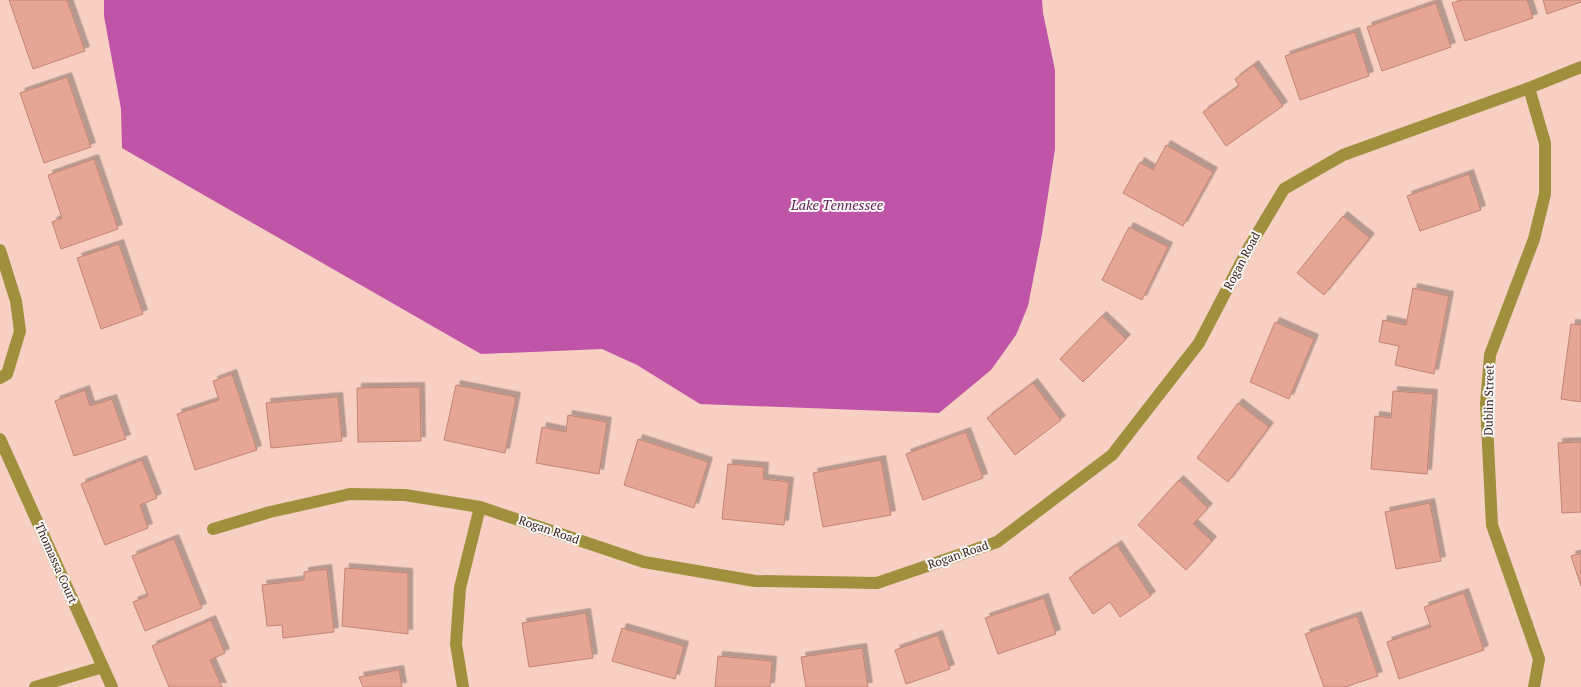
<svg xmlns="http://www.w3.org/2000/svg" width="1581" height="687" font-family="'PT Serif',serif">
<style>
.water{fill:#c054a7}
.building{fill:#e6a693;stroke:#c18472;filter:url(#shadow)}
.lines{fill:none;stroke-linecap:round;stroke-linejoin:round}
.street{stroke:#a08f3d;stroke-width:12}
.labels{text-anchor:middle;stroke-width:4;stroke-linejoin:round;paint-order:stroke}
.street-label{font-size:12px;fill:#382019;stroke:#fafafa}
.water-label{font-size:14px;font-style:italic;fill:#5f1a51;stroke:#fafafa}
</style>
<defs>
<filter id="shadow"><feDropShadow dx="4.5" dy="-4.5" stdDeviation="0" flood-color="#0004"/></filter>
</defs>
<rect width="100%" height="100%" fill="#f7cfc3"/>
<polygon class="water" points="104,0 1042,0 1043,13 1055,70 1055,149 1042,234 1028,306 1016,335 991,370 939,413 700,404 637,365 602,349 481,354 122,148 121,109 104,16"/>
<g class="building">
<polygon points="9,0 67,0 85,51 33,69"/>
<polygon points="1462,0 1527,0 1533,18 1465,41 1452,3"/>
<polygon points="1543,0 1581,0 1581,2 1547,14"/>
<polygon points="1436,3 1451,47 1382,71 1367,27"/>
<polygon points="1355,32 1369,76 1300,100 1285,56"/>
<polygon points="1254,65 1283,106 1226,146 1203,112 1239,86 1235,79"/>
<polygon points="67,77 91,147 44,163 20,93"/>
<polygon points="1166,145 1213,172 1183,226 1123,193 1140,162 1153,170"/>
<polygon points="94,159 118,229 61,249 52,222 62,218 48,175"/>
<polygon points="1469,174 1481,210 1420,231 1407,196"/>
<polygon points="1343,216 1370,238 1324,295 1297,273"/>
<polygon points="1129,227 1168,247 1142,300 1102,280"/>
<polygon points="119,244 143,314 101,329 77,258"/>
<polygon points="1413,288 1449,296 1434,374 1395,365 1399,346 1379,342 1383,320 1406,325"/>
<polygon points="1102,316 1126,339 1083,382 1060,359"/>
<polygon points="1275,322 1314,339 1289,399 1250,382"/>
<polygon points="1571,324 1581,325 1581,402 1561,399"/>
<polygon points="232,374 257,450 195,470 177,414 219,400 213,381"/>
<polygon points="1033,383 1061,420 1015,455 987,418"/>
<polygon points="456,385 516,397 505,453 444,440"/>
<polygon points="420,387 421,441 358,442 357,388"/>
<polygon points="85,390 90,406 112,399 126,439 74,456 55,401"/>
<polygon points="1393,391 1433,394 1427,474 1371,469 1375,416 1391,418"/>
<polygon points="338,397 342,441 271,448 266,403"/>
<polygon points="1238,403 1269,427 1228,482 1197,458"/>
<polygon points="568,415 607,422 599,474 536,463 542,427 566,432"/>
<polygon points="966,432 983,478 923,500 906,454"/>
<polygon points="638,439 708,462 694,508 624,485"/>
<polygon points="1581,442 1581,512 1562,513 1558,443"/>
<polygon points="142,460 157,498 140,505 148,528 105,545 81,484"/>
<polygon points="881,460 891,515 823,527 813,473"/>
<polygon points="728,464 764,467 763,479 789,482 784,525 722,519"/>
<polygon points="1179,480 1208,508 1193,524 1212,541 1186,570 1138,525"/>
<polygon points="1430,503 1441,561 1396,569 1385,512"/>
<polygon points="174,539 202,608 145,631 133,602 148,596 132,556"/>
<polygon points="1117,545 1151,596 1120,617 1110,602 1093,614 1069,578"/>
<polygon points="1581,553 1581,586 1571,556"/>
<polygon points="345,568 408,573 408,634 342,626"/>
<polygon points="327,569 334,632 283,638 282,625 267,626 262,585 304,580 304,572"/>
<polygon points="1464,593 1484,650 1399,679 1387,642 1431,627 1424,607"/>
<polygon points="1044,598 1056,634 998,654 985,618"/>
<polygon points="586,613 593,658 529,667 522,623"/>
<polygon points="1357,616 1378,676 1345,687 1324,687 1305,634"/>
<polygon points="211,620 225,653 210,660 222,687 169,687 152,646"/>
<polygon points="622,628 684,646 675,679 612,661"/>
<polygon points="938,635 950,669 906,684 895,650"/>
<polygon points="862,648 868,687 806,687 801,657"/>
<polygon points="718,656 772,661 770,687 715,687"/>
<polygon points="399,670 402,687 363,687 359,677"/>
</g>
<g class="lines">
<g class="street">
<polyline points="1529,88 1545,143 1545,194 1534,239 1490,355 1486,404 1492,525 1539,659 1534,687"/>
<polyline points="0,250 16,301 20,331 7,374 0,378"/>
<polyline points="0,439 112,687"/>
<polyline points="213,529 270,512 350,494 405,495 480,507 644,562 755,581 877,583 997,542 1112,455 1199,343 1248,249 1284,189 1343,155 1529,88 1581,67"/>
<polyline points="35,687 103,667"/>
<polyline points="463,687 456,644 460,588 480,507"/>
</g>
</g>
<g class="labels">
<g class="street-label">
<text transform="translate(1242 261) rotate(-62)" y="4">Rogan Road</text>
<text transform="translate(1489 400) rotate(-89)" y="4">Dublin Street</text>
<text transform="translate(549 530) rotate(19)" y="4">Rogan Road</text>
<text transform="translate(958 555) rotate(-19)" y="4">Rogan Road</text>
<text transform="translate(56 563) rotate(66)" y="4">Thomassa Court</text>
</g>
<g class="water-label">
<text x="837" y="210">Lake Tennessee</text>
</g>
</g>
</svg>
